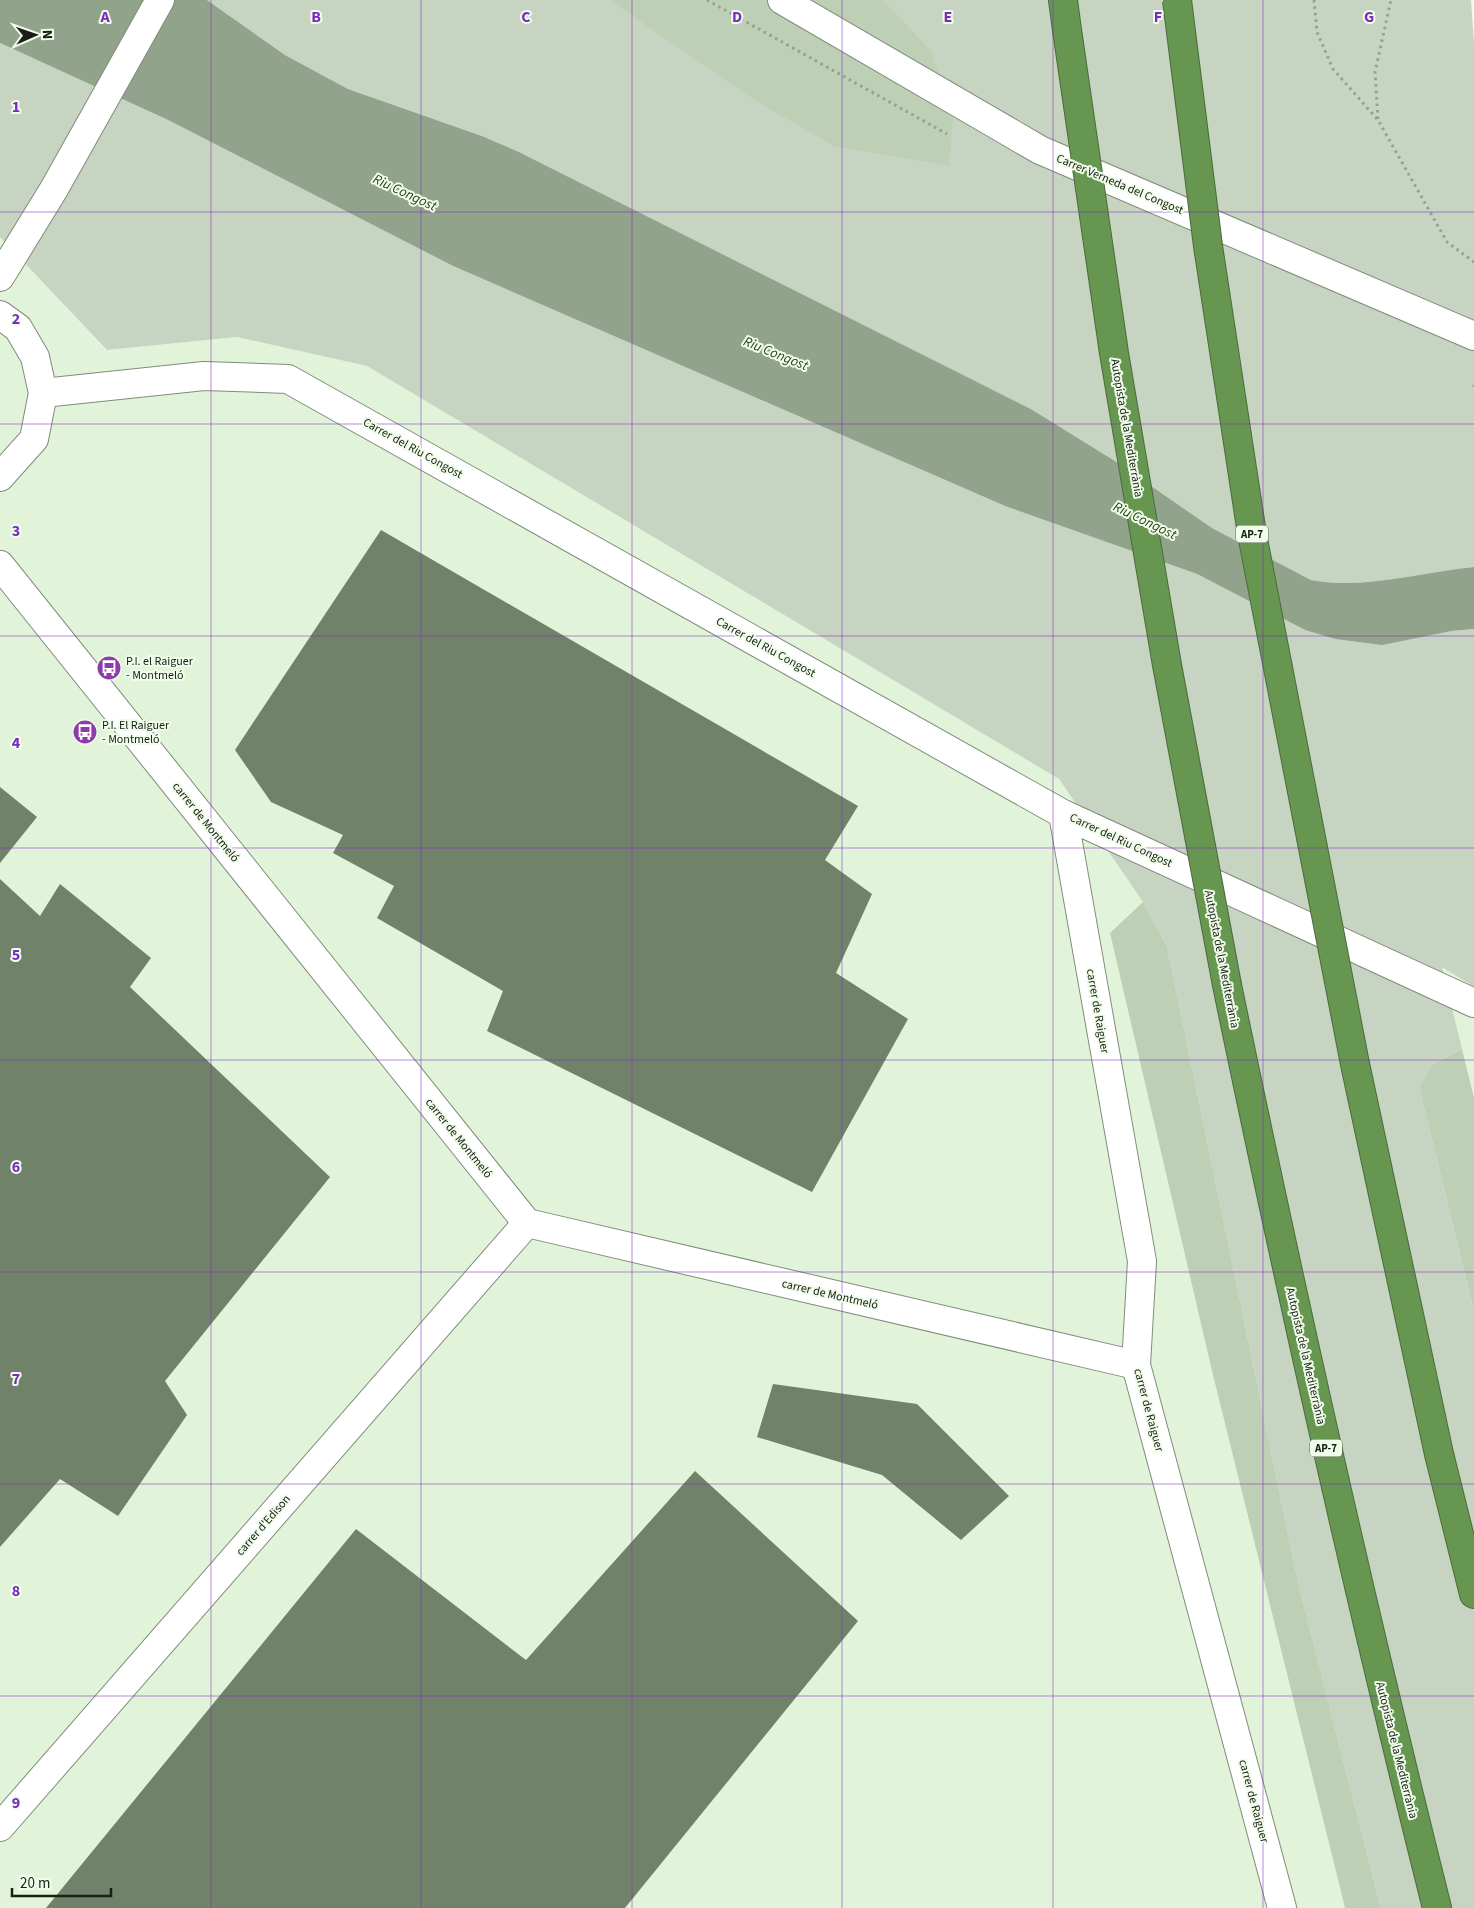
<svg xmlns="http://www.w3.org/2000/svg" width="1474" height="1908" font-family="'Source Sans 3',sans-serif">
<style>
.built{fill:#e1f4da}
.green{fill:#c7d4c1}
.forest{fill:#bdcfb5}
.water{fill:#92a38b}
.building{fill:#71826a}
.lines{fill:none;stroke-linecap:round;stroke-linejoin:round}
.street-casing{stroke:#808c7b;stroke-width:30}
.highway-casing{stroke:#4b6c3c;stroke-width:30}
.path{stroke:#96a092;stroke-width:3;stroke-dasharray:2.5 4;stroke-linecap:butt}
.street{stroke:#fff;stroke-width:28}
.highway{stroke:#669650;stroke-width:28}
.highway-bridge-casing{stroke:#4b6c3c;stroke-width:30;stroke-linecap:butt}
.highway-bridge{stroke:#669650;stroke-width:28}
.grid{fill:none;stroke:#7b2cbf;stroke-width:1;stroke-opacity:0.55}
.labels{text-anchor:middle;stroke-width:4;stroke-linejoin:round;paint-order:stroke}
.shield{fill:#f0fdea;stroke:#5a6156;stroke-width:1}
.shield-label{font-size:11px;font-weight:bold;fill:#191e17}
.street-label{font-size:12px;fill:#191e17;stroke:#f0fdea}
.poi-label{font-size:12px;fill:#191e17;stroke:#f0fdea;text-anchor:start}
.water-label{font-size:14px;font-style:italic;fill:#28421b;stroke:#f0fdea}
.grid-label{font-size:16px;text-anchor:middle;font-weight:bold;fill:#7b2cbf;stroke:#f0fdea;stroke-width:4;stroke-linejoin:round;paint-order:stroke}
</style>
<rect width="100%" height="100%" fill="#f0fdea"/>
<g class="built">
<polygon points="0,237 107,350 237,337 367,366 1059,779 1143,902 1110,933 1212,1371 1345,1908 0,1908"/>
<polygon points="1441,966 1474,987 1474,1098 1462,1049"/>
</g>
<g class="green">
<path d="M207,0H609L653,29L886,5L883,0H1471L1474,43V567C1421,572 1364,590 1311,580L1212,528L1115,461L1031,409L519,152L482,136L348,89L285,55Z"/>
<polygon points="0,43 168,120 453,266 1005,506 1197,574 1305,630 1452,631 1474,629 1474,987 1442,967 1462,1049 1431,1065 1419,1087 1474,1312 1474,1908 1381,1908 1299,1587 1167,946 1143,902 1059,779 367,366 237,337 107,350 0,237"/>
</g>
<g class="forest">
<polygon points="609,0 883,0 931,51 953,117 949,166 834,146 756,101"/>
<polygon points="1143,902 1167,946 1299,1587 1381,1908 1345,1908 1212,1371 1110,933"/>
<polygon points="1462,1049 1474,1098 1474,1312 1419,1087 1431,1065"/>
</g>
<path class="water" d="M0,0H207L285,55L348,89L482,136L519,152L1031,409L1115,461L1212,528L1311,580C1364,590 1421,572 1474,567V629L1451,631L1382,645L1336,639L1305,630L1197,574L1005,506L453,266L168,120L0,43Z"/>
<g class="building">
<polygon points="381,530 858,806 825,860 872,894 836,973 908,1019 812,1192 487,1031 503,991 377,918 394,886 333,853 343,835 271,802 235,750"/>
<polygon points="0,787 37,817 0,863"/>
<polygon points="0,879 40,916 60,884 151,958 130,987 330,1177 165,1381 187,1415 118,1516 60,1479 0,1547"/>
<polygon points="773,1384 917,1404 1009,1496 961,1540 882,1475 757,1437"/>
<polygon points="695,1471 858,1621 625,1908 46,1908 356,1529 526,1660"/>
</g>
<g class="lines">
<defs>
<g id="street">
<polyline points="782,0 1040,150 1474,336"/>
<polyline points="0,277 54,189 160,0"/>
<polyline points="0,315 18,328 35,357 43,393 34,439 0,477"/>
<polyline points="43,393 204,376 288,379 1063,814 1474,1003"/>
<polyline points="0,565 527,1223 1136,1365"/>
<polyline points="1063,814 1142,1261 1136,1365 1282,1908"/>
<polyline points="0,1827 527,1223"/>
</g>
<g id="highway">
<polyline points="1063,0 1067,30"/>
<path d="M1227,985C1291,1294 1360,1602 1437,1908"/>
<polyline points="1355,1064 1439,1454 1474,1594"/>
</g>
</defs>
<use href="#street" class="street-casing"/>
<use href="#highway" class="highway-casing"/>
<g class="path">
<polyline points="707,0 947,134"/>
<polyline points="1314,0 1317,32 1333,69 1378,120 1447,242 1474,262"/>
<polyline points="1378,119 1375,72 1391,0"/>
<polyline points="1473,385 1474,386"/>
</g>
<use href="#street" class="street"/>
<use href="#highway" class="highway"/>
<defs>
<g id="highway-bridge">
<polyline points="1177,0 1208,246 1252,534 1355,1064"/>
<polyline points="1067,30 1114,353 1167,665 1227,985"/>
</g>
</defs>
<use href="#highway-bridge" class="highway-bridge-casing"/>
<use href="#highway-bridge" class="highway-bridge"/>
</g>
<path class="grid" d="M211,0V1908M421,0V1908M632,0V1908M842,0V1908M1053,0V1908M1263,0V1908M0,212H1474M0,424H1474M0,636H1474M0,848H1474M0,1060H1474M0,1272H1474M0,1484H1474M0,1696H1474"/>
<defs>
<symbol id="bus-disc" viewBox="-11 -11 22 22"><circle r="9.5" fill="#8e3baa" stroke="#f0fdea"/><path d="M-5-6H5V4H4V6H2V4H-2V6H-4V4H-5ZM-3.5-4V0h7V-4ZM-3.5 1.2v1.5H-2V1.2ZM2 1.2v1.5H3.5V1.2Z" fill="#fff"/></symbol>
</defs>
<g fill-rule="evenodd">
<use href="#bus-disc" x="95" y="654" width="28" height="28"/>
<use href="#bus-disc" x="71" y="718" width="28" height="28"/>
</g>
<g class="labels">
<g class="shield">
<rect x="1236" y="525.5" width="32" height="17" rx="4"/>
<rect x="1310" y="1439.5" width="32" height="17" rx="4"/>
</g>
<g class="shield-label">
<text x="1252" y="538">AP-7</text>
<text x="1326" y="1452">AP-7</text>
</g>
<g class="street-label">
<text transform="translate(1120 184) rotate(23)" y="4">Carrer Verneda del Congost</text>
<text transform="translate(1127 428) rotate(80)" y="4">Autopista de la Mediterrània</text>
<text transform="translate(413 448) rotate(29)" y="4">Carrer del Riu Congost</text>
<text transform="translate(766 647) rotate(29)" y="4">Carrer del Riu Congost</text>
<text transform="translate(206 822) rotate(51)" y="4">carrer de Montmeló</text>
<text transform="translate(1121 840) rotate(25)" y="4">Carrer del Riu Congost</text>
<text transform="translate(1222 959) rotate(79)" y="4">Autopista de la Mediterrània</text>
<text transform="translate(1098 1011) rotate(80)" y="4">carrer de Raiguer</text>
<text transform="translate(459 1138) rotate(51)" y="4">carrer de Montmeló</text>
<text transform="translate(830 1294) rotate(13)" y="4">carrer de Montmeló</text>
<text transform="translate(1306 1356) rotate(77)" y="4">Autopista de la Mediterrània</text>
<text transform="translate(1149 1410) rotate(75)" y="4">carrer de Raiguer</text>
<text transform="translate(263 1525) rotate(-49)" y="4">carrer d'Edison</text>
<text transform="translate(1397 1750) rotate(76)" y="4">Autopista de la Mediterrània</text>
<text transform="translate(1254 1801) rotate(75)" y="4">carrer de Raiguer</text>
</g>
<g class="poi-label">
<text x="126" y="665">P.I. el Raiguer<tspan x="126" dy="14">- Montmeló</tspan></text>
<text x="102" y="729">P.I. El Raiguer<tspan x="102" dy="14">- Montmeló</tspan></text>
</g>
<g class="water-label">
<text transform="translate(405 192) rotate(25)" y="5">Riu Congost</text>
<text transform="translate(776 353) rotate(22)" y="5">Riu Congost</text>
<text transform="translate(1145 520) rotate(26)" y="5">Riu Congost</text>
</g>
</g>
<g class="grid-label">
<text x="105" y="22">A</text>
<text x="316" y="22">B</text>
<text x="526" y="22">C</text>
<text x="737" y="22">D</text>
<text x="948" y="22">E</text>
<text x="1158" y="22">F</text>
<text x="1369" y="22">G</text>
<text x="16" y="112">1</text>
<text x="16" y="324">2</text>
<text x="16" y="536">3</text>
<text x="16" y="748">4</text>
<text x="16" y="960">5</text>
<text x="16" y="1172">6</text>
<text x="16" y="1384">7</text>
<text x="16" y="1596">8</text>
<text x="16" y="1808">9</text>
</g>
<g transform="translate(35 35) rotate(88)" stroke="#f0fdea" stroke-width="4" paint-order="stroke">
<path d="M0-4L9 19L0 12L-9 19Z" fill="#191e17"/>
<text y="-8" font-size="14" font-weight="bold" text-anchor="middle" fill="#191e17">N</text>
</g>
<path d="M12 1888v8h99v-8" fill="none" stroke="#191e17" stroke-width="2.5"/>
<text x="20" y="1888" font-size="15" fill="#191e17" stroke="#f0fdea" stroke-width="4" paint-order="stroke">20 m</text>
</svg>
